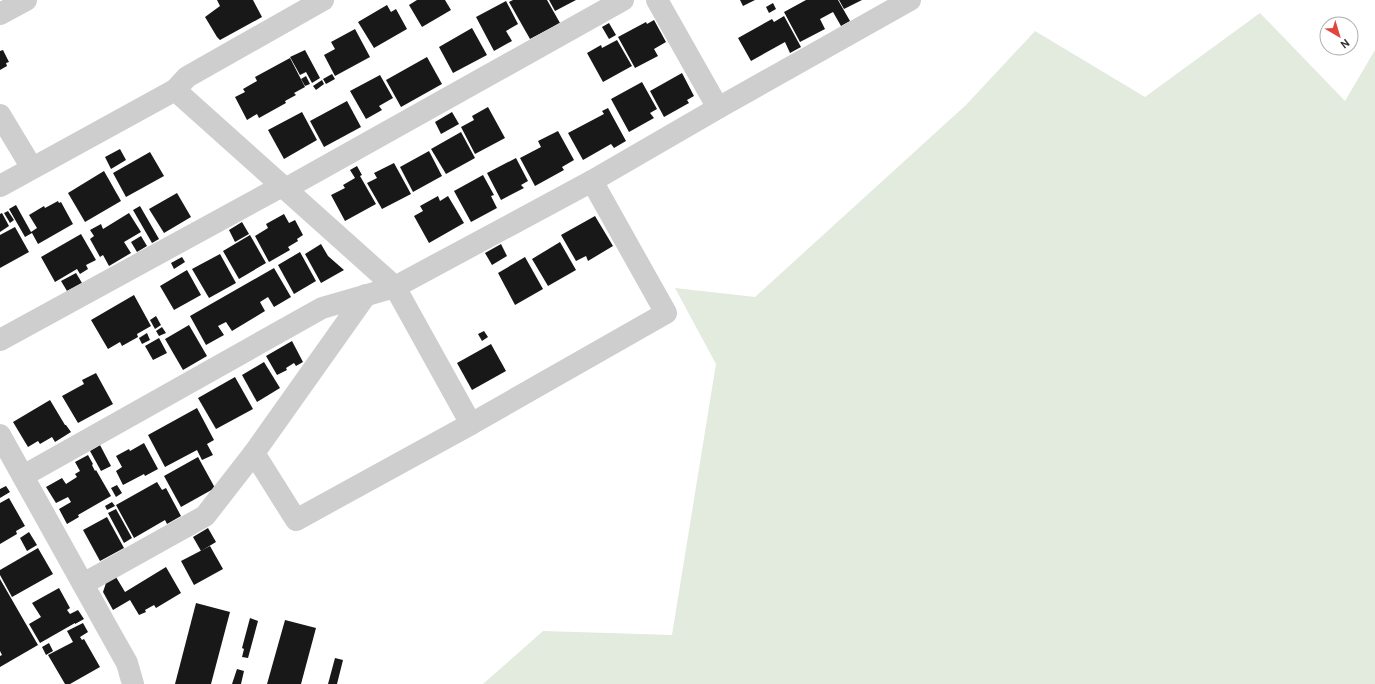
<svg xmlns="http://www.w3.org/2000/svg" width="1375" height="684" font-family="Overpass,sans-serif">
<style>
.green{fill:#e3eade}
.building{fill:#181818}
.lines{fill:none;stroke-linecap:round;stroke-linejoin:round}
.minor{stroke:#cecece;stroke-width:22}
</style>
<rect width="100%" height="100%" fill="#fff"/>
<polygon class="green" points="1260,13 1345,101 1375,50 1375,684 483,684 543,631 672,635 716,364 675,288 755,297 966,105 1035,31 1145,97"/>
<g class="building">
<polygon points="217,0 253,0 262,17 220,40 217,37 205,17 220,6"/>
<polygon points="417,0 445,0 451,10 422,27 409,5"/>
<polygon points="513,0 547,0 560,23 530,39 509,2"/>
<polygon points="549,0 576,0 555,11"/>
<polygon points="740,0 755,0 743,6"/>
<polygon points="806,0 838,0 850,21 841,26 833,12 820,19 825,29 800,42 784,12"/>
<polygon points="839,0 862,0 844,9"/>
<polygon points="506,1 518,24 506,31 512,41 494,51 476,17"/>
<polygon points="773,3 776,9 769,13 766,7"/>
<polygon points="387,5 391,12 396,9 407,29 374,48 358,22"/>
<polygon points="784,16 801,47 790,53 785,42 751,61 738,38 772,19 774,22"/>
<polygon points="654,20 666,42 654,49 658,56 635,68 618,37 646,22 647,24"/>
<polygon points="609,23 616,35 609,39 602,27"/>
<polygon points="472,28 487,55 453,73 439,47"/>
<polygon points="355,29 370,57 335,76 324,55 335,49 331,42"/>
<polygon points="617,40 632,66 603,82 587,53 601,45 602,48"/>
<polygon points="3,50 9,62 6,63 7,66 0,70 0,51"/>
<polygon points="305,50 320,78 312,83 306,72 300,75 290,57"/>
<polygon points="427,57 442,84 401,107 386,80"/>
<polygon points="290,58 305,87 294,93 296,95 285,101 286,103 259,118 257,114 247,120 235,97 245,92 243,89 257,81 255,77"/>
<polygon points="682,73 694,96 687,100 689,103 664,117 650,91"/>
<polygon points="332,74 335,79 326,84 323,79"/>
<polygon points="380,75 393,98 379,106 382,110 366,119 350,91"/>
<polygon points="306,76 310,84 305,86 301,79"/>
<polygon points="322,80 324,84 316,90 313,86"/>
<polygon points="642,82 657,109 650,113 654,118 629,132 611,99"/>
<polygon points="347,101 361,127 324,147 310,121"/>
<polygon points="488,107 505,138 475,154 461,127 474,120 472,116"/>
<polygon points="608,108 626,141 614,148 611,144 583,160 568,133 604,114 602,111"/>
<polygon points="302,112 317,140 284,159 268,130"/>
<polygon points="452,112 459,124 441,134 435,122"/>
<polygon points="558,131 574,160 562,167 564,170 535,186 520,158 541,147 538,141"/>
<polygon points="461,132 475,158 446,174 431,149"/>
<polygon points="120,149 126,160 111,169 105,157"/>
<polygon points="429,151 442,176 413,192 400,167"/>
<polygon points="150,152 164,176 126,197 113,173"/>
<polygon points="516,158 528,181 521,185 524,188 501,200 487,173"/>
<polygon points="394,163 411,194 382,209 367,183 377,178 374,173"/>
<polygon points="357,166 362,175 360,176 376,204 345,221 331,195 345,188 343,185 355,178 350,170"/>
<polygon points="104,171 121,201 85,222 68,193"/>
<polygon points="483,175 494,195 491,196 497,208 471,222 454,191"/>
<polygon points="177,193 191,217 164,233 149,209"/>
<polygon points="438,196 440,201 448,196 464,223 429,243 414,216 423,211 420,206"/>
<polygon points="58,201 59,203 61,202 73,224 38,244 32,233 25,237 9,209 16,205 31,232 37,228 29,215 44,206 45,208"/>
<polygon points="140,206 159,239 152,243 133,210"/>
<polygon points="8,211 14,220 10,223 4,213"/>
<polygon points="2,213 9,226 0,232 0,214"/>
<polygon points="129,213 141,232 124,242 131,253 109,266 103,255 100,257 90,239 94,236 90,230 101,224 103,229"/>
<polygon points="284,214 289,223 295,220 303,235 297,239 298,241 288,247 290,250 269,262 255,236 268,228 266,224"/>
<polygon points="595,216 613,246 588,261 586,256 576,261 561,235"/>
<polygon points="242,222 249,234 235,242 229,230"/>
<polygon points="15,227 29,252 0,268 0,235"/>
<polygon points="81,234 96,260 86,265 88,269 80,274 77,269 55,282 41,257"/>
<polygon points="250,235 266,263 239,279 223,251"/>
<polygon points="141,236 147,246 137,252 131,242"/>
<polygon points="560,242 576,270 548,286 532,259"/>
<polygon points="321,244 328,256 344,270 321,283 305,254"/>
<polygon points="501,244 507,256 492,265 485,253"/>
<polygon points="300,252 316,281 294,294 278,265"/>
<polygon points="220,254 236,283 209,298 192,269"/>
<polygon points="182,257 185,262 174,269 171,263"/>
<polygon points="525,257 543,289 515,305 498,273"/>
<polygon points="274,268 291,297 274,307 268,297 260,302 265,311 232,331 226,322 218,326 224,335 206,345 190,316"/>
<polygon points="187,270 201,295 174,310 160,286"/>
<polygon points="76,273 82,283 67,291 61,281"/>
<polygon points="134,295 151,326 137,334 138,337 122,346 120,342 108,349 91,320"/>
<polygon points="156,316 161,325 155,329 150,320"/>
<polygon points="189,325 207,356 183,370 165,339"/>
<polygon points="162,327 166,333 159,336 156,331"/>
<polygon points="484,331 488,337 482,341 478,334"/>
<polygon points="147,333 150,340 142,344 139,338"/>
<polygon points="159,338 167,353 153,360 145,346"/>
<polygon points="292,341 303,362 296,366 294,363 286,368 287,370 277,375 266,356"/>
<polygon points="491,344 506,371 472,390 457,363"/>
<polygon points="264,362 280,388 257,402 242,375"/>
<polygon points="96,373 113,404 78,423 62,396 84,384 82,380"/>
<polygon points="235,377 253,409 216,429 198,398"/>
<polygon points="50,400 65,425 66,425 71,432 55,442 52,437 40,444 38,441 28,447 13,422"/>
<polygon points="197,408 214,440 207,444 213,455 202,460 197,450 165,467 148,435"/>
<polygon points="144,443 158,469 145,476 144,474 123,485 116,471 122,467 116,456 129,449 130,451"/>
<polygon points="100,445 111,466 101,471 90,451"/>
<polygon points="88,455 93,464 92,465 95,471 96,470 111,496 78,515 79,517 67,524 59,509 71,502 68,497 56,503 46,487 62,478 66,484 77,477 75,474 80,471 75,462"/>
<polygon points="198,457 215,488 181,507 164,476"/>
<polygon points="157,482 162,490 166,488 181,516 167,524 165,520 134,538 116,505"/>
<polygon points="117,485 122,493 116,497 111,488"/>
<polygon points="6,486 10,492 0,498 0,489"/>
<polygon points="9,498 25,526 16,531 17,534 0,544 0,503"/>
<polygon points="112,502 115,506 107,510 105,506"/>
<polygon points="116,509 132,538 124,543 108,513"/>
<polygon points="107,517 124,548 100,561 83,530"/>
<polygon points="208,528 216,542 201,551 193,537"/>
<polygon points="29,532 37,545 27,551 20,538"/>
<polygon points="210,546 223,569 194,585 181,561"/>
<polygon points="38,548 53,574 12,597 0,575 0,570"/>
<polygon points="166,567 181,593 156,608 154,605 145,610 146,612 139,615 130,600 113,610 103,592 106,583 116,577 125,592"/>
<polygon points="0,579 38,645 0,667 0,656 2,655 0,651"/>
<polygon points="59,588 70,608 67,610 70,614 78,610 84,619 75,624 75,623 40,643 29,624 41,617 32,603"/>
<polygon points="196,603 230,612 211,684 175,684"/>
<polygon points="250,618 258,621 248,658 242,657 244,649 242,648"/>
<polygon points="285,620 316,628 301,684 267,684"/>
<polygon points="83,623 88,632 80,637 82,640 84,639 100,667 70,684 65,684 48,655 73,642 67,631"/>
<polygon points="49,643 53,651 46,655 42,647"/>
<polygon points="335,658 343,660 337,684 328,684"/>
<polygon points="237,669 244,671 241,684 232,684"/>
</g>
<g class="lines">
<g class="minor">
<polyline points="0,14 26,0"/>
<polyline points="175,90 187,77 323,0"/>
<polyline points="718,108 910,0"/>
<polyline points="0,115 32,168"/>
<polyline points="0,186 175,90 395,287 471,424 666,313 592,181"/>
<polyline points="285,189 623,0"/>
<polyline points="0,340 282,186"/>
<polyline points="0,435 109,631 127,663 133,684"/>
<polyline points="254,453 296,520 471,424"/>
<polyline points="23,476 322,308 395,287 592,181 718,108 657,0"/>
<polyline points="83,584 205,516 254,453 366,295"/>
</g>
</g>
<g transform="translate(1339 36) rotate(142)"><circle r="19" fill="#ffffff" stroke="#adadad"/>
<path d="M0-3L7 15L0 10L-7 15Z" fill="#df463d"/>
<text y="-6" font-size="11" font-weight="bold" text-anchor="middle" fill="#313131">N</text>
</g>
</svg>
